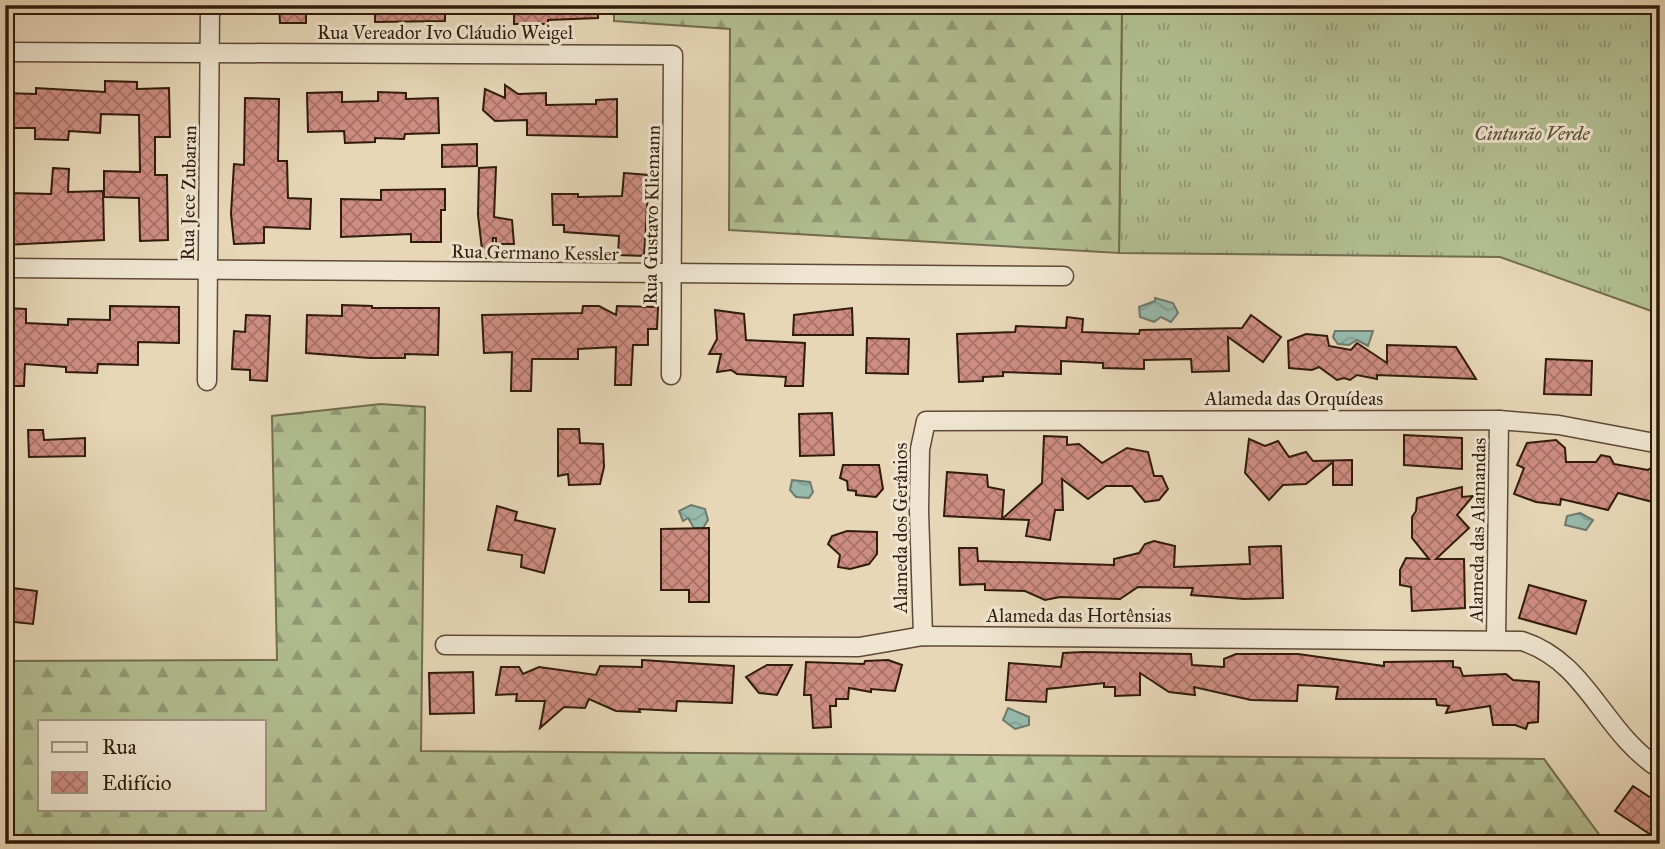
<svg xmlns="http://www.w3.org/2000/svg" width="1665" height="849" font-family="'IM FELL Great Primer',serif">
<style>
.grass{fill:url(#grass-tufts);stroke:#726d4e;stroke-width:2}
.forest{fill:url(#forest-firs);stroke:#726d4e;stroke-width:2;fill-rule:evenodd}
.water{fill:url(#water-waves);stroke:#6e7a6d;stroke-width:2}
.building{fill:url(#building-cross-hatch);stroke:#311b0c;stroke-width:2}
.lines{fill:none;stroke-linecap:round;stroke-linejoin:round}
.street-casing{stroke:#5e4a37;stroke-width:21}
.street{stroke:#efe5d0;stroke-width:18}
.labels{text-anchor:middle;stroke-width:6;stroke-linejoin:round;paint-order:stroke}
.street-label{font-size:19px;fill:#311b0c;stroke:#efe5d0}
.park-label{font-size:19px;font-style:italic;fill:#584c34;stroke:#efe5d0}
</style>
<defs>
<pattern id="grass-tufts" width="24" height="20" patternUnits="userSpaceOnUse" patternTransform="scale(1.75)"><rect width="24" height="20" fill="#b2bf91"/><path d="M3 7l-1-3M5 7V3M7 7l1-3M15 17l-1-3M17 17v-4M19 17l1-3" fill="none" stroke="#919a75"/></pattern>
<pattern id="forest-firs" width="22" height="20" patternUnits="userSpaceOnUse" patternTransform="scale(1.75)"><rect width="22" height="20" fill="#b2bf91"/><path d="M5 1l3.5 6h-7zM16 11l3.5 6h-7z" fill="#919a75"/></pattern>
<pattern id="water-waves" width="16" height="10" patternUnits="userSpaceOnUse" patternTransform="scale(1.75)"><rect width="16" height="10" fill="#97baad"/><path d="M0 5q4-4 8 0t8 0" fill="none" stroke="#839f94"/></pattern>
<pattern id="building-cross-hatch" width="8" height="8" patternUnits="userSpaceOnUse" patternTransform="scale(1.75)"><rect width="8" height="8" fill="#ce8d82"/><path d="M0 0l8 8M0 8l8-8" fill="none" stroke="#a87269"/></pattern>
</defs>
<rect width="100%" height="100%" fill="#e7d7b7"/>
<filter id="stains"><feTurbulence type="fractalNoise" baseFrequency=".00286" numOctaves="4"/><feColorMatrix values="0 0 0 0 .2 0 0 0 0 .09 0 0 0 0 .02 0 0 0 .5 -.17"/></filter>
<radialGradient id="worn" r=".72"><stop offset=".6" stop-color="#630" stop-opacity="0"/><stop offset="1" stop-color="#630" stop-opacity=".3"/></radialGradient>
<polygon class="grass" points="1122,5 1660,5 1660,314 1500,257 1119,253"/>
<g class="forest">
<polygon points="614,5 1122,5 1119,253 729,230 730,29 614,21"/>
<path d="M381,404L425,407L421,751L1544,759L1606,844H5V661L277,660L272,416ZM40,721H264V809H40Z"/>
</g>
<g class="water">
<polygon points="1155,298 1173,303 1178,313 1171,322 1161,317 1154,322 1140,317 1139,307 1155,301"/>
<polygon points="1335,331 1373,331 1368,346 1357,340 1349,345 1338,344 1333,337"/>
<polygon points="792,480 810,482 813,492 809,498 796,497 790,490"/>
<polygon points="691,505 705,509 708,520 703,528 694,528 688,518 683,521 679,511"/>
<polygon points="1580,513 1593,520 1586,530 1565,525 1567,516"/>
<polygon points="1008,708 1029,717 1029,725 1015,729 1003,720"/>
</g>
<g class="building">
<polygon points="279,5 306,5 306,23 280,23"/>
<polygon points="375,5 445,5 445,21 375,22"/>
<polygon points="514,5 598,5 598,18 548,20 548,24 514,24"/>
<polygon points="105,81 137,82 137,89 169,88 170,137 155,137 155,175 167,175 168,240 140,241 139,198 104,197 104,171 140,172 139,115 101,114 100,133 69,131 68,140 35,139 35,128 5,128 5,93 36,94 36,88 105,92"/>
<polygon points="505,85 518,94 546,93 546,105 596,104 596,100 617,99 617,137 527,135 527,120 495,121 483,110 485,89 505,98"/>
<polygon points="342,92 342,102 378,101 378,92 406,93 406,99 438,98 439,133 405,134 404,139 375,138 375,142 345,143 344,131 308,132 307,93"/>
<polygon points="245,98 279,99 278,161 287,161 288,198 311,199 310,229 264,227 264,243 234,244 231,214 234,164 244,165"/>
<polygon points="477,144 477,166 442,167 442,145"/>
<polygon points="496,167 494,217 512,220 514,244 496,244 496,238 493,238 492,258 483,258 478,215 479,168"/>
<polygon points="53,168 69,169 68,192 103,191 104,240 5,245 7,193 51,194"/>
<polygon points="624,173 649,175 644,256 618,255 619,236 564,232 564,225 553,225 552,194 578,194 578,197 622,196"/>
<polygon points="445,189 445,210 441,210 441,242 411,242 411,234 341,237 341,199 381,200 381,190"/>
<polygon points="342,305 372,306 372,308 439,308 438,355 405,354 405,358 370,358 306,353 307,315 342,316"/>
<polygon points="110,306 179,307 179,343 138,342 138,365 98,364 97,373 66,372 66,367 25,364 24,386 5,386 5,308 26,309 26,323 68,325 68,319 110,320"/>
<polygon points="583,306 599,306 616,315 617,306 658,307 657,329 648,329 648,345 633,345 631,385 615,385 616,347 578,349 578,359 532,359 531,391 511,391 512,352 484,353 482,315 582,313"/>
<polygon points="852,308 853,335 793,335 794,315"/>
<polygon points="715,310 744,314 746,340 805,343 803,386 785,386 786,377 737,374 731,370 717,372 721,354 709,354 717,339"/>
<polygon points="246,315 270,316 267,381 250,380 250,370 232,369 234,331 245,332"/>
<polygon points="1251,315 1281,337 1263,362 1228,337 1229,371 1192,372 1191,359 1144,360 1144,369 1103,368 1103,363 1061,361 1061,374 1003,372 1003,376 983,377 983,381 959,382 957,334 1015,332 1016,326 1066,328 1067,317 1083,319 1082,332 1139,334 1140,330 1242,328"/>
<polygon points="1306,334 1327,336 1329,346 1351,350 1357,343 1387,363 1387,345 1456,347 1476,379 1377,375 1377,379 1357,375 1350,380 1344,378 1337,380 1319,367 1312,370 1289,368 1288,341"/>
<polygon points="867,338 909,339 908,374 866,373"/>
<polygon points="1546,359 1592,361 1591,395 1544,394"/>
<polygon points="832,413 834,455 800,456 799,414"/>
<polygon points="558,429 579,429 580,443 603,444 604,467 600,484 569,485 568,474 558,476"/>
<polygon points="28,430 43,430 44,440 85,438 85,456 29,457"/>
<polygon points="1404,435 1462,438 1462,469 1404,465"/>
<polygon points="1044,436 1067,437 1067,445 1079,444 1102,463 1127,448 1148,452 1154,476 1162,476 1168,489 1159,500 1145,502 1132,486 1106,486 1088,499 1062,479 1063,510 1055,510 1050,540 1026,536 1029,520 1002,519 1042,483"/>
<polygon points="1249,439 1265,446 1278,441 1289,457 1306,452 1313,461 1352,460 1352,485 1333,485 1333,462 1306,484 1283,485 1269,500 1245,473"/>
<polygon points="1556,440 1565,448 1566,462 1596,462 1601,455 1610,457 1614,464 1648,470 1660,461 1660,504 1618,493 1608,510 1561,499 1560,505 1536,502 1514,494 1524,468 1517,465 1527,443"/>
<polygon points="843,465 879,465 883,489 876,497 856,495 856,491 848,490 847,481 840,478"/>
<polygon points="947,472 987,475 988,487 1004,490 1002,519 944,516"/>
<polygon points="1462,487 1462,497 1473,496 1457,515 1469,528 1436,559 1464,559 1465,608 1412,611 1411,587 1400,585 1400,570 1406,558 1429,559 1412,538 1412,517 1416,511 1417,498"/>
<polygon points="497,506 517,512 515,520 555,529 544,573 521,567 522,555 488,550"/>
<polygon points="709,528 709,602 689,602 689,590 661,590 661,529"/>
<polygon points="847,531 877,532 877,554 869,564 850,569 838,567 840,555 828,544 832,536"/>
<polygon points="1154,541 1175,546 1174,567 1250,564 1249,547 1281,546 1283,598 1244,599 1191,595 1193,588 1138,587 1120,599 1060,597 1045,600 1025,591 985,590 985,584 960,585 959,548 977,548 978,561 1114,565 1114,559 1139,553 1145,544"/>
<polygon points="1529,585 1586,601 1576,634 1519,618"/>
<polygon points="5,587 37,591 33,624 5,621"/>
<polygon points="1084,652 1191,654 1192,665 1224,667 1224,659 1236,654 1298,654 1384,666 1384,662 1453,661 1453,667 1460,668 1463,676 1506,674 1513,680 1539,682 1538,722 1528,723 1526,729 1515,725 1493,725 1490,706 1446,713 1449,706 1437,705 1436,699 1336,699 1338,687 1298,685 1297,701 1251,700 1194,687 1195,695 1169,692 1140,673 1140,695 1115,696 1115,687 1104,687 1104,683 1047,689 1046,702 1006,700 1009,663 1061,667 1063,653"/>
<polygon points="642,660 734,666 732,703 677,701 676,711 639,709 640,712 616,711 589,699 585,708 564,707 540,728 545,701 516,701 517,694 496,695 501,667 519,667 523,674 539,667 596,675 600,666 642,667"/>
<polygon points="888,660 902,665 895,691 871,689 871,692 849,688 848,699 836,699 836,706 830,706 831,727 813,728 811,695 804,695 806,662 864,664 865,661"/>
<polygon points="767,665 792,665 777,695 759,693 746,677"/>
<polygon points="473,672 474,713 430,714 429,673"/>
<polygon points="1633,786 1660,804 1660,823 1651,835 1615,811"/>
</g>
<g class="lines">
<defs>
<g id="street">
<polyline points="5,52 673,55 671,375"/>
<polyline points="5,268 1064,276"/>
<polyline points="207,381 210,5"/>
<polyline points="923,636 919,511 920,449 926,421 1499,420 1559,425 1660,444"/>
<polyline points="1496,640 1499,420"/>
<path d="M445,645L859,647L923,636L1522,641C1588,662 1602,732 1660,769"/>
</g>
</defs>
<use href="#street" class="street-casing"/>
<use href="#street" class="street"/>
</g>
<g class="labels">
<g class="street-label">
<text x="445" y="39">Rua Vereador Ivo Cláudio Weigel</text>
<text transform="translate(188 193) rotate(-89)" y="7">Rua Jece Zubaran</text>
<text transform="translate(651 215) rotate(-89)" y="7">Rua Gustavo Kliemann</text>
<text transform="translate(535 252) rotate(1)" y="7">Rua Germano Kessler</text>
<text x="1294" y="405">Alameda das Orquídeas</text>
<text transform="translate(900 528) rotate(-90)" y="7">Alameda dos Gerânios</text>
<text transform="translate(1477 530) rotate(-89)" y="7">Alameda das Alamandas</text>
<text x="1079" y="622">Alameda das Hortênsias</text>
</g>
<g class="park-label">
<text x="1532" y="140">Cinturão Verde</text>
</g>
</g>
<rect width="1665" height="849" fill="none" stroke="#e7d7b7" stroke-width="28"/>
<rect x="7" y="7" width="1651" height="835" fill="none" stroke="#311b0c" stroke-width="3.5"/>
<rect x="14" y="14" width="1637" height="821" fill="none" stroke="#311b0c" stroke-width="2"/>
<rect x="38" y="720" width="228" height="91" fill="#efe5d0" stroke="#a39482" stroke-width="2"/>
<rect x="52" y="742" width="35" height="10" fill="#efe5d0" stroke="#a39482" stroke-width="2"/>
<text x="102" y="754" font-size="21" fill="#311b0c">Rua</text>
<rect x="52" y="772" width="35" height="21" fill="url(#building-cross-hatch)" stroke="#a39482" stroke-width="2"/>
<text x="102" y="790" font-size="21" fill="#311b0c">Edifício</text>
<rect width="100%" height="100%" filter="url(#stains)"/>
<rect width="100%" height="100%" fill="url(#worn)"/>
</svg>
